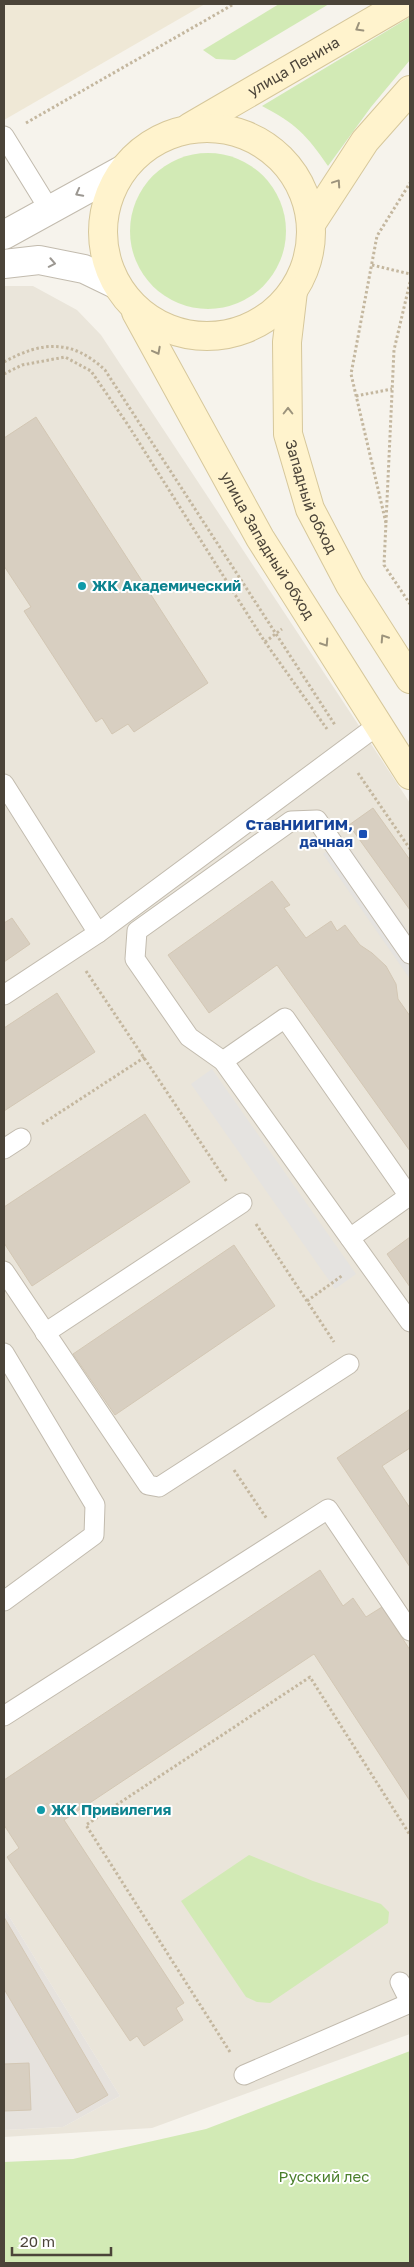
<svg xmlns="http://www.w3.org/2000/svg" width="414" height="2267" font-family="'Golos Text',sans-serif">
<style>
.residential{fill:#eae5da}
.industrial{fill:#e6e2dd}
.education{fill:#efe8d6}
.green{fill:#d2eab5}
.parking{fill:#e5e3e0}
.building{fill:#d8cfc1;stroke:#d3c7b4}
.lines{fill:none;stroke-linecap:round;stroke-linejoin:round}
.service-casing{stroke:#c2bbae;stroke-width:21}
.minor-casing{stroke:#c2bbae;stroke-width:30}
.secondary-casing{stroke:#d6c79b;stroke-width:30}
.path{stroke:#c4b79f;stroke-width:3;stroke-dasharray:2.5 2.5;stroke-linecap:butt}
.service{stroke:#fff;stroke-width:19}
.minor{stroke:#fff;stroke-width:28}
.secondary{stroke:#fff3cd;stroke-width:28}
.oneway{stroke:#9c937c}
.oneway2{stroke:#9c9892}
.culture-dot{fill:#0f9aa8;stroke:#fff;stroke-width:2}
.transit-dot{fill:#1a4fb4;stroke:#fff;stroke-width:2}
.labels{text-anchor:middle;stroke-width:4;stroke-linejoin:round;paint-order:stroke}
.street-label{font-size:15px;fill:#4b4439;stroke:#fff}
.culture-label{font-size:15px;font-weight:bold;fill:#0d838f;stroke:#fff;text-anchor:start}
.transit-label{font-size:15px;font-weight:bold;fill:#164399;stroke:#fff;text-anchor:end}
.park-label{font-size:15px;fill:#4a7f2a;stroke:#fff}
</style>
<rect width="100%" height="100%" fill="#f6f3ec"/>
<polygon class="residential" points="4,286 33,286 77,310 101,335 410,803 410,2034 152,2128 4,2137 4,2130 63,2127 120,2096 4,1908"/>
<polygon class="industrial" points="4,1908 120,2096 63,2127 4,2130"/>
<polygon class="education" points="4,4 205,4 4,120"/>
<g class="green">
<polygon points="279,4 329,4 235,60 216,59 203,50"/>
<path d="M410,17V60L371,107L328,166C307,135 295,123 262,106Z"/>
<circle cx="208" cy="231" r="78"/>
<polygon points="249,1855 313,1881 381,1904 389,1912 388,1923 270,2003 257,2002 246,1997 181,1901"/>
<polygon points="410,2051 410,2263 4,2263 4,2162 73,2159 206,2129"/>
</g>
<g class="parking">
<polygon points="344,839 410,934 410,979 323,854"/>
<polygon points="212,1069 356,1274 335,1289 191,1084"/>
</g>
<g class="building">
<polygon points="36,417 208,683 134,732 128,724 112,734 102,718 96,722 24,611 31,607 4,566 4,438"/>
<polygon points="373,808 410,860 410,910 349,825"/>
<polygon points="272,881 290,905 284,908 306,938 331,921 337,931 345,925 360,945 372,953 386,966 396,984 398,999 410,1016 410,1151 277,965 209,1013 168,955"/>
<polygon points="12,918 30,944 4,962 4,923"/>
<polygon points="57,993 95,1052 4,1111 4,1028"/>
<polygon points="145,1114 190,1182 32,1286 4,1243 4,1207"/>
<polygon points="410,1237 410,1287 387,1254"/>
<polygon points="234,1245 275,1306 115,1415 73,1354"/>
<polygon points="410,1409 410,1448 382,1466 410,1508 410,1567 337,1458"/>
<polygon points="320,1570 343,1606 353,1598 366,1617 382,1607 410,1650 410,1801 314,1654 64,1820 184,2003 176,2008 183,2020 144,2046 137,2036 130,2041 7,1857 19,1848 4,1825 4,1780"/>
<polygon points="4,1917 108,2095 77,2113 4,1989"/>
<polygon points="29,2063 31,2110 4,2111 4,2064"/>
</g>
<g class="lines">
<defs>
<g id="service">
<polyline points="4,136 49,209"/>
<polyline points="4,784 98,933"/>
<polyline points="410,954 317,820 291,821 137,931 135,959 189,1037 223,1061 410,1322"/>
<polyline points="4,995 98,933 378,725"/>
<polyline points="223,1061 285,1018 409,1196 350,1238"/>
<polyline points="4,1149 21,1138"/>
<polyline points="4,1271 148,1485 159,1487 349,1364"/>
<polyline points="45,1333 242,1203"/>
<polyline points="4,1353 95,1505 94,1535 4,1601"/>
<polyline points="4,1716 328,1509 410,1631"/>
<polyline points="400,1982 410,2002"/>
<polyline points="244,2075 410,2003"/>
</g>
<g id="minor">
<polyline points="4,235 122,170"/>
<polyline points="4,264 39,260 84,269 115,284"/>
</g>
<g id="secondary">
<path id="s1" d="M190,127L402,4"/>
<circle cx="207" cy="232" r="104"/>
<polyline points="311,224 365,141 410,90"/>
<path id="s2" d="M293,291L287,342L288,434L310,509L350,585L410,679"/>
<path id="s3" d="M136,312L260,538L410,775"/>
</g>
</defs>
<use href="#service" class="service-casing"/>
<use href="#minor" class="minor-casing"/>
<use href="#secondary" class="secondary-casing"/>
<g class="path">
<polyline points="26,123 234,4"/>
<polyline points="372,265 410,274"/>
<polyline points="410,282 394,350 384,565 410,604"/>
<path d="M4,362C42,341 72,339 105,370L335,725"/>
<polyline points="4,374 22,365 65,357 91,371 128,425 265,642 327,729"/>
<polyline points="356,396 392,389"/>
<polyline points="386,523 351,374 377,236 410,183"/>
<polyline points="265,642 282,629"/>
<polyline points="358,773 410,849"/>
<polyline points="86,971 227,1182"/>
<polyline points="42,1124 145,1057"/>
<polyline points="256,1224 334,1342"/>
<polyline points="307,1301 343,1275"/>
<polyline points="234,1470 267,1519"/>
<polyline points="230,2052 86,1825 310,1677 410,1835"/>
</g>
<use href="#service" class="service"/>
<use href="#minor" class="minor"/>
<use href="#secondary" class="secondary"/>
</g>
<defs><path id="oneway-chevron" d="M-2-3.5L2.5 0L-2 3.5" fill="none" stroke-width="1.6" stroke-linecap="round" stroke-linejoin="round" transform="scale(1.25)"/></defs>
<g class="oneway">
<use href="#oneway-chevron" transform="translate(359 28) rotate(150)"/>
<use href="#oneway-chevron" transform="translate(337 183) rotate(-56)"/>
<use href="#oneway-chevron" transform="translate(157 351) rotate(62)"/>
<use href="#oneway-chevron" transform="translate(288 411) rotate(-90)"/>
<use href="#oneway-chevron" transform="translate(384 638) rotate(-123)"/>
<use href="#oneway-chevron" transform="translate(325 643) rotate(57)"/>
</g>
<g class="oneway2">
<use href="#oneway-chevron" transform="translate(79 193) rotate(152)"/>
<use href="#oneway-chevron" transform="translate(52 263) rotate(11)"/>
</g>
<g class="culture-dot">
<circle cx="82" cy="586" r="5"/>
<circle cx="41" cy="1810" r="5"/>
</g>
<rect class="transit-dot" x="358" y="829" width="10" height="10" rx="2.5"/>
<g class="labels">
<g class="street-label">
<text dy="5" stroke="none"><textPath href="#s1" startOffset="120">улица Ленина</textPath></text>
<text dy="5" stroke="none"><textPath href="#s2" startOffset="210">Западный обход</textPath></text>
<text dy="5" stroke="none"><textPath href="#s3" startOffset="268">улица Западный обход</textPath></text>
</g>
<g class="culture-label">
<text x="92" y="591">ЖК Академический</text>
<text x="51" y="1815">ЖК Привилегия</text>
</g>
<g class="transit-label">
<text x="353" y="830">СтавНИИГИМ,<tspan x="353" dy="17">дачная</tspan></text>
</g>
<g class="park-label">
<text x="324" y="2182">Русский лес</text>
</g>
</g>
<rect width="414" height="2267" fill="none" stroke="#4b4439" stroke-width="10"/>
<path d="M12 2247v8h99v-8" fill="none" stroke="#4b4439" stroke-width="2.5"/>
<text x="20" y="2247" font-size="15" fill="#4b4439" stroke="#ffffff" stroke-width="4" paint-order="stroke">20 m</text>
</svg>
